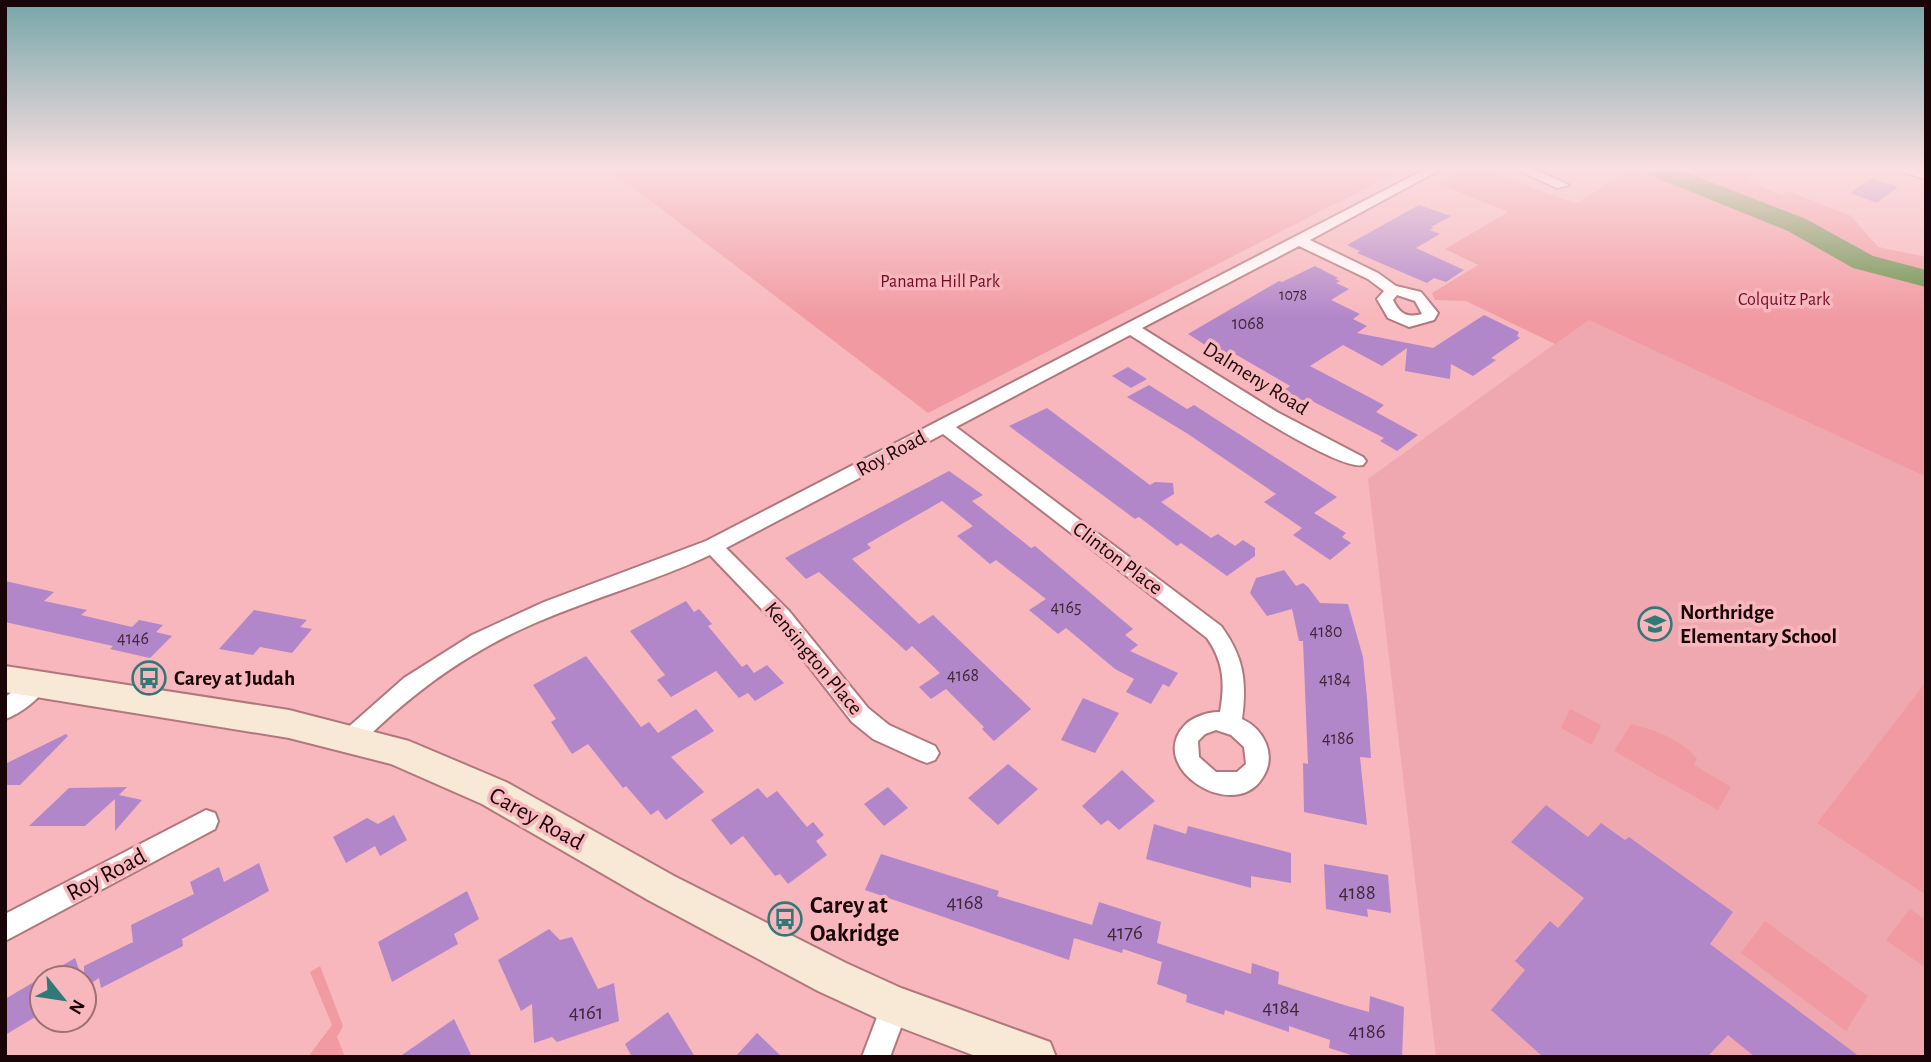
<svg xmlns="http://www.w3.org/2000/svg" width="1931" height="1062" font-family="'Alegreya Sans',sans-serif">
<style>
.built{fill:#efa8af}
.green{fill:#f19aa2}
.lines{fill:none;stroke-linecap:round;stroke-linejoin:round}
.river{fill:#68904b;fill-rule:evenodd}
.building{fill:#b287ca}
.street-casing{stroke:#b2777c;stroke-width:4}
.secondary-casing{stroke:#b2777c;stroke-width:4}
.street{fill:#fff;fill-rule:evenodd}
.secondary{fill:#f8e9d6;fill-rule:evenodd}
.labels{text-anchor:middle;stroke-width:7;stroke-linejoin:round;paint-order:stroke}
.far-number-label{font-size:16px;fill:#3f2638}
.far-park-label{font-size:18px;fill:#750a28;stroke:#f7b7bd}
.number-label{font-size:18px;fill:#3f2638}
.street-label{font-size:21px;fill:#190508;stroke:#f7b7bd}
.poi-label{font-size:21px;font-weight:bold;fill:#190508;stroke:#f7b7bd;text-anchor:start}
.near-number-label{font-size:21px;fill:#3f2638}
.near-street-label{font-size:24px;fill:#190508;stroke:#f7b7bd}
.near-poi-label{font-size:24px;font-weight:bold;fill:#190508;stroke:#f7b7bd;text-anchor:start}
</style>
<rect width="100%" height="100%" fill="#f7b7bd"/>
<polygon class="built" points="1589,319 1926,477 1926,1057 1436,1057 1368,479"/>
<g class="green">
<polygon points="609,169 1403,169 928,413"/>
<polygon points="1466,169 1486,169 1575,204 1632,169 1760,169 1747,179 1782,196 1788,191 1851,216 1878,247 1926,257 1926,477 1589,320 1555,344 1466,301 1435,300 1432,293 1478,265 1445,249 1508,212 1439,184"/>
<polygon points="1926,682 1926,895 1817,823"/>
<polygon points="1570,709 1601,725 1592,745 1561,728"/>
<path d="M1631,724C1655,730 1681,739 1697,759L1694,765L1731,787L1718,810L1614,751Z"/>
<polygon points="1910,909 1926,920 1926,968 1886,940"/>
<polygon points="1765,921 1868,996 1846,1031 1741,953"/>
<polygon points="320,966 343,1026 337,1037 345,1057 308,1057 332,1025 310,972"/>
</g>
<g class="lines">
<polygon class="river" points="1644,169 1677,169 1806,219 1873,256 1926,270 1926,287 1853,268 1788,231 1647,174"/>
</g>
<g class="building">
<polygon points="1872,178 1898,187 1877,203 1850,193"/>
<polygon points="1419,205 1451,216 1431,227 1434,228 1430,230 1440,234 1416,248 1464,270 1446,282 1434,278 1427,283 1357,253 1360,251 1347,245"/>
<polygon points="1315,266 1338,278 1335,279 1340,281 1336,283 1349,289 1331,300 1360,314 1353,319 1367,326 1357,333 1433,348 1484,315 1519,332 1517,336 1520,338 1491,358 1496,360 1473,376 1451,364 1450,379 1405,371 1407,348 1382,366 1343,345 1310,366 1384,405 1376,412 1418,435 1397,451 1380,441 1384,438 1312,401 1302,400 1284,390 1290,386 1235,354 1227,359 1188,334 1279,281 1282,282"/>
<polygon points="1128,367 1147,379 1131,388 1112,376"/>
<polygon points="1149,385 1187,409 1194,405 1337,497 1314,513 1346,533 1342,537 1351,543 1330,560 1293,535 1302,528 1264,502 1276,494 1188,434 1127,397"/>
<polygon points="1047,408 1150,485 1155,482 1173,483 1174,494 1161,502 1211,538 1218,534 1235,546 1243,540 1255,548 1255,556 1227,576 1181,543 1177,546 1139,517 1135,519 1009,426"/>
<polygon points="949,471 983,495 972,501 1031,548 1035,546 1133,629 1125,635 1138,645 1130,651 1178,673 1169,687 1163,684 1151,704 1126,692 1134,679 1115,669 1066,628 1058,634 1029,610 1046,599 996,560 990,564 957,536 973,526 942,501 867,544 871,548 852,559 919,624 933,615 1031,709 994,741 982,729 984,727 946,689 931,699 919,687 940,673 912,646 906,651 819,572 806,579 785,558"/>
<polygon points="1284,570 1296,586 1303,583 1308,587 1320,603 1348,604 1363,657 1367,698 1371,758 1360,757 1367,825 1304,812 1303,763 1308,764 1303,641 1299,641 1292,609 1267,616 1250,593 1256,578"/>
<polygon points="5,581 54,592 44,601 87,610 81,615 132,627 139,620 163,625 156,632 172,636 150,658 110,649 113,646 5,622"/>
<polygon points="686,601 694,612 699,609 712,624 708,626 742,667 747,664 754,673 767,665 784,683 755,701 748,693 739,698 716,671 671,697 657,680 665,675 630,631"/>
<polygon points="254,610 307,620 300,627 312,629 292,653 260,647 253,655 219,649"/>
<polygon points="586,656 641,727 649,722 658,733 696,709 714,731 671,757 704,792 666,820 658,810 651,815 626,786 623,788 588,744 572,754 551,722 556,719 533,685"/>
<polygon points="1083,698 1119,713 1095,753 1061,740"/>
<polygon points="66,734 68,736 20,785 5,785 5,764"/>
<polygon points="1008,764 1038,789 998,825 968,798"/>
<polygon points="1122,770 1155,801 1119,830 1108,820 1101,825 1082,806"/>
<polygon points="127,787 119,795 142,800 115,831 115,799 85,826 29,826 69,788"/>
<polygon points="888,787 908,808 884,826 864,804"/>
<polygon points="758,788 767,798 777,791 807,827 813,822 824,835 816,841 827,855 788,884 780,874 775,876 743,836 731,845 711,820"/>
<polygon points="1546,805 1588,837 1601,823 1625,840 1629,837 1733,912 1710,944 1860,1057 1755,1057 1728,1035 1707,1057 1543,1057 1491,1010 1525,970 1515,961 1550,921 1558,928 1584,898 1511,842"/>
<polygon points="394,815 407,840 380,856 375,846 346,863 333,837 367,818 378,824"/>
<polygon points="1154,824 1186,834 1188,826 1291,853 1291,883 1251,876 1251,888 1146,859"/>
<polygon points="881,854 999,891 997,896 1092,925 1099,902 1161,922 1157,943 1251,974 1252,963 1279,972 1278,984 1344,1005 1369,1012 1370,996 1404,1007 1402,1057 1357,1057 1329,1048 1330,1040 1289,1026 1289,1032 1225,1010 1224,1015 1186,1002 1187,995 1157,984 1162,962 1123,949 1122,953 1074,938 1069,960 865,890"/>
<polygon points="259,863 269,891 182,939 183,946 101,988 99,978 84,988 84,966 133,942 131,925 194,894 190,882 219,867 224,882"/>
<polygon points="1324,864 1388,875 1391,913 1367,909 1368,917 1326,909"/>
<polygon points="467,891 479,919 454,934 458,944 392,982 378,942"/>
<polygon points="549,929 560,940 572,937 598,989 614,983 619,1021 557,1042 552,1037 534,1043 532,1004 521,1011 498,960"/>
<polygon points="75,958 82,978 42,978 42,1013 5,1035 5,999"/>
<polygon points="668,1012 695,1057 632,1057 625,1044"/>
<polygon points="454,1019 472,1057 399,1057"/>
<polygon points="757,1033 782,1057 735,1057"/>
</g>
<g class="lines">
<defs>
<g id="street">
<path d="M1426,169H1441L1310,240L1378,273L1396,286L1421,292L1438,313L1434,320L1409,327L1388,318L1377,299L1384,291L1368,279L1299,246L1142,328L1277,412L1363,457L1366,461L1363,465C1333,473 1165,356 1130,335L956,427L1221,626C1244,657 1247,682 1242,719C1264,729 1277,755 1263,777C1235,825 1143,767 1186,724C1193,717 1210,711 1220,712C1225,684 1224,662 1207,638L943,434L726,548L789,611L868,708L889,725L935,746L939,753L935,760L927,763L919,760L873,739L852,722L775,623L710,555C653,582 592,598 535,623C468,652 411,693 360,745L352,748L344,745L341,738L344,731L404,678L472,635L544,602L706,541ZM1397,295L1415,301L1422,314C1406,318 1400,314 1393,300ZM1216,730L1231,735L1244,747L1246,764L1237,772H1216L1199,757L1198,741L1205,734Z"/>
<polygon points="1516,169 1533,169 1569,185 1557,188"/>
<polygon points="1901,169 1926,171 1926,179 1903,172"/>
<path d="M37,675L45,678L48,684C41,698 20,714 5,719V697Z"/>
<polygon points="206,810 215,813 218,821 215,829 5,941 5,914"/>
<polygon points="895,992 905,996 909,1006 890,1057 862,1057 885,996"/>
</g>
<polygon id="secondary" points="5,666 289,710 409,741 506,782 674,876 846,963 901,988 1050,1042 1056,1057 978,1057 881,1020 818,991 648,900 482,804 391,764 289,738 5,692"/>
</defs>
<use href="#street" class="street-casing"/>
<use href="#secondary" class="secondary-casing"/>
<use href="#street" class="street"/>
<use href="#secondary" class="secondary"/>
</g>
<linearGradient id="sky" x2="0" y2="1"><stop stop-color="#75a6a9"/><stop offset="0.53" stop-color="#fbdfe1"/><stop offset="1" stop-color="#fbdfe1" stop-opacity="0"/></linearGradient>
<rect width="1931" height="318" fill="url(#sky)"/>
<defs>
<symbol id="school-ring" viewBox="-11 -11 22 22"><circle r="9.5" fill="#f7b7bd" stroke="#307978" stroke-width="1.5"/><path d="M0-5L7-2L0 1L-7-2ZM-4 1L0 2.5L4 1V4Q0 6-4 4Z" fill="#307978"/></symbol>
<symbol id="bus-ring" viewBox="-11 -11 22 22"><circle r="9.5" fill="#f7b7bd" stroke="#307978" stroke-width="1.5"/><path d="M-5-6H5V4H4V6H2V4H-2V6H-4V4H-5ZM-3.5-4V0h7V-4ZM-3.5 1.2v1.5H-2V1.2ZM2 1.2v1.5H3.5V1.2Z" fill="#307978"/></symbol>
</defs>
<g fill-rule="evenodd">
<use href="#school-ring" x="1636" y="605" width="38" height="38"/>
<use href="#bus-ring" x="130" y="659" width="38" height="38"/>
<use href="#bus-ring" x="766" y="900" width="38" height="38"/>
</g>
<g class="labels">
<g class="far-number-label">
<text x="1293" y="300">1078</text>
</g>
<g class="far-park-label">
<text x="940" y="287">Panama Hill Park</text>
<text x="1784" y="305">Colquitz Park</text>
</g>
<g class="number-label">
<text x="1248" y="329">1068</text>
<text x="1066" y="613">4165</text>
<text x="1326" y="637">4180</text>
<text x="133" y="644">4146</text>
<text x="963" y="681">4168</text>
<text x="1335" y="685">4184</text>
<text x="1338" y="744">4186</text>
</g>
<g class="street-label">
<text transform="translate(1256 378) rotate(32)" y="7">Dalmeny Road</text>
<text transform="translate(891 453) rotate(-28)" y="7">Roy Road</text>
<text transform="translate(1118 558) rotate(37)" y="7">Clinton Place</text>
<text transform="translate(814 658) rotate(50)" y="7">Kensington Place</text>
</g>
<g class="poi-label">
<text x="1680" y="619">Northridge<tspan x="1680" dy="24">Elementary School</tspan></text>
<text x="174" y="685">Carey at Judah</text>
</g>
<g class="near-number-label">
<text x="1357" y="899">4188</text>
<text x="965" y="909">4168</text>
<text x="1125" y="939">4176</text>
<text x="1281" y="1014">4184</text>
<text x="586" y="1019">4161</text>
<text x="1367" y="1038">4186</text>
</g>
<g class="near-street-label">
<text transform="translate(537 818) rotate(29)" y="8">Carey Road</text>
<text transform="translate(106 874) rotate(-28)" y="8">Roy Road</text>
</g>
<g class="near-poi-label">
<text x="810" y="913">Carey at<tspan x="810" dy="28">Oakridge</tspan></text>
</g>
</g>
<rect width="1931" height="1062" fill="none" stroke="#190508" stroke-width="14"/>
<g transform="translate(63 999) rotate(120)"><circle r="33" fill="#f7b7bd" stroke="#9e7075" stroke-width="2"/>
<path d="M0-5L12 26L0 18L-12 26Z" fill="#307978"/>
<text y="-10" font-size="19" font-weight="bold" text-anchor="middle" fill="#190508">N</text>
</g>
</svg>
